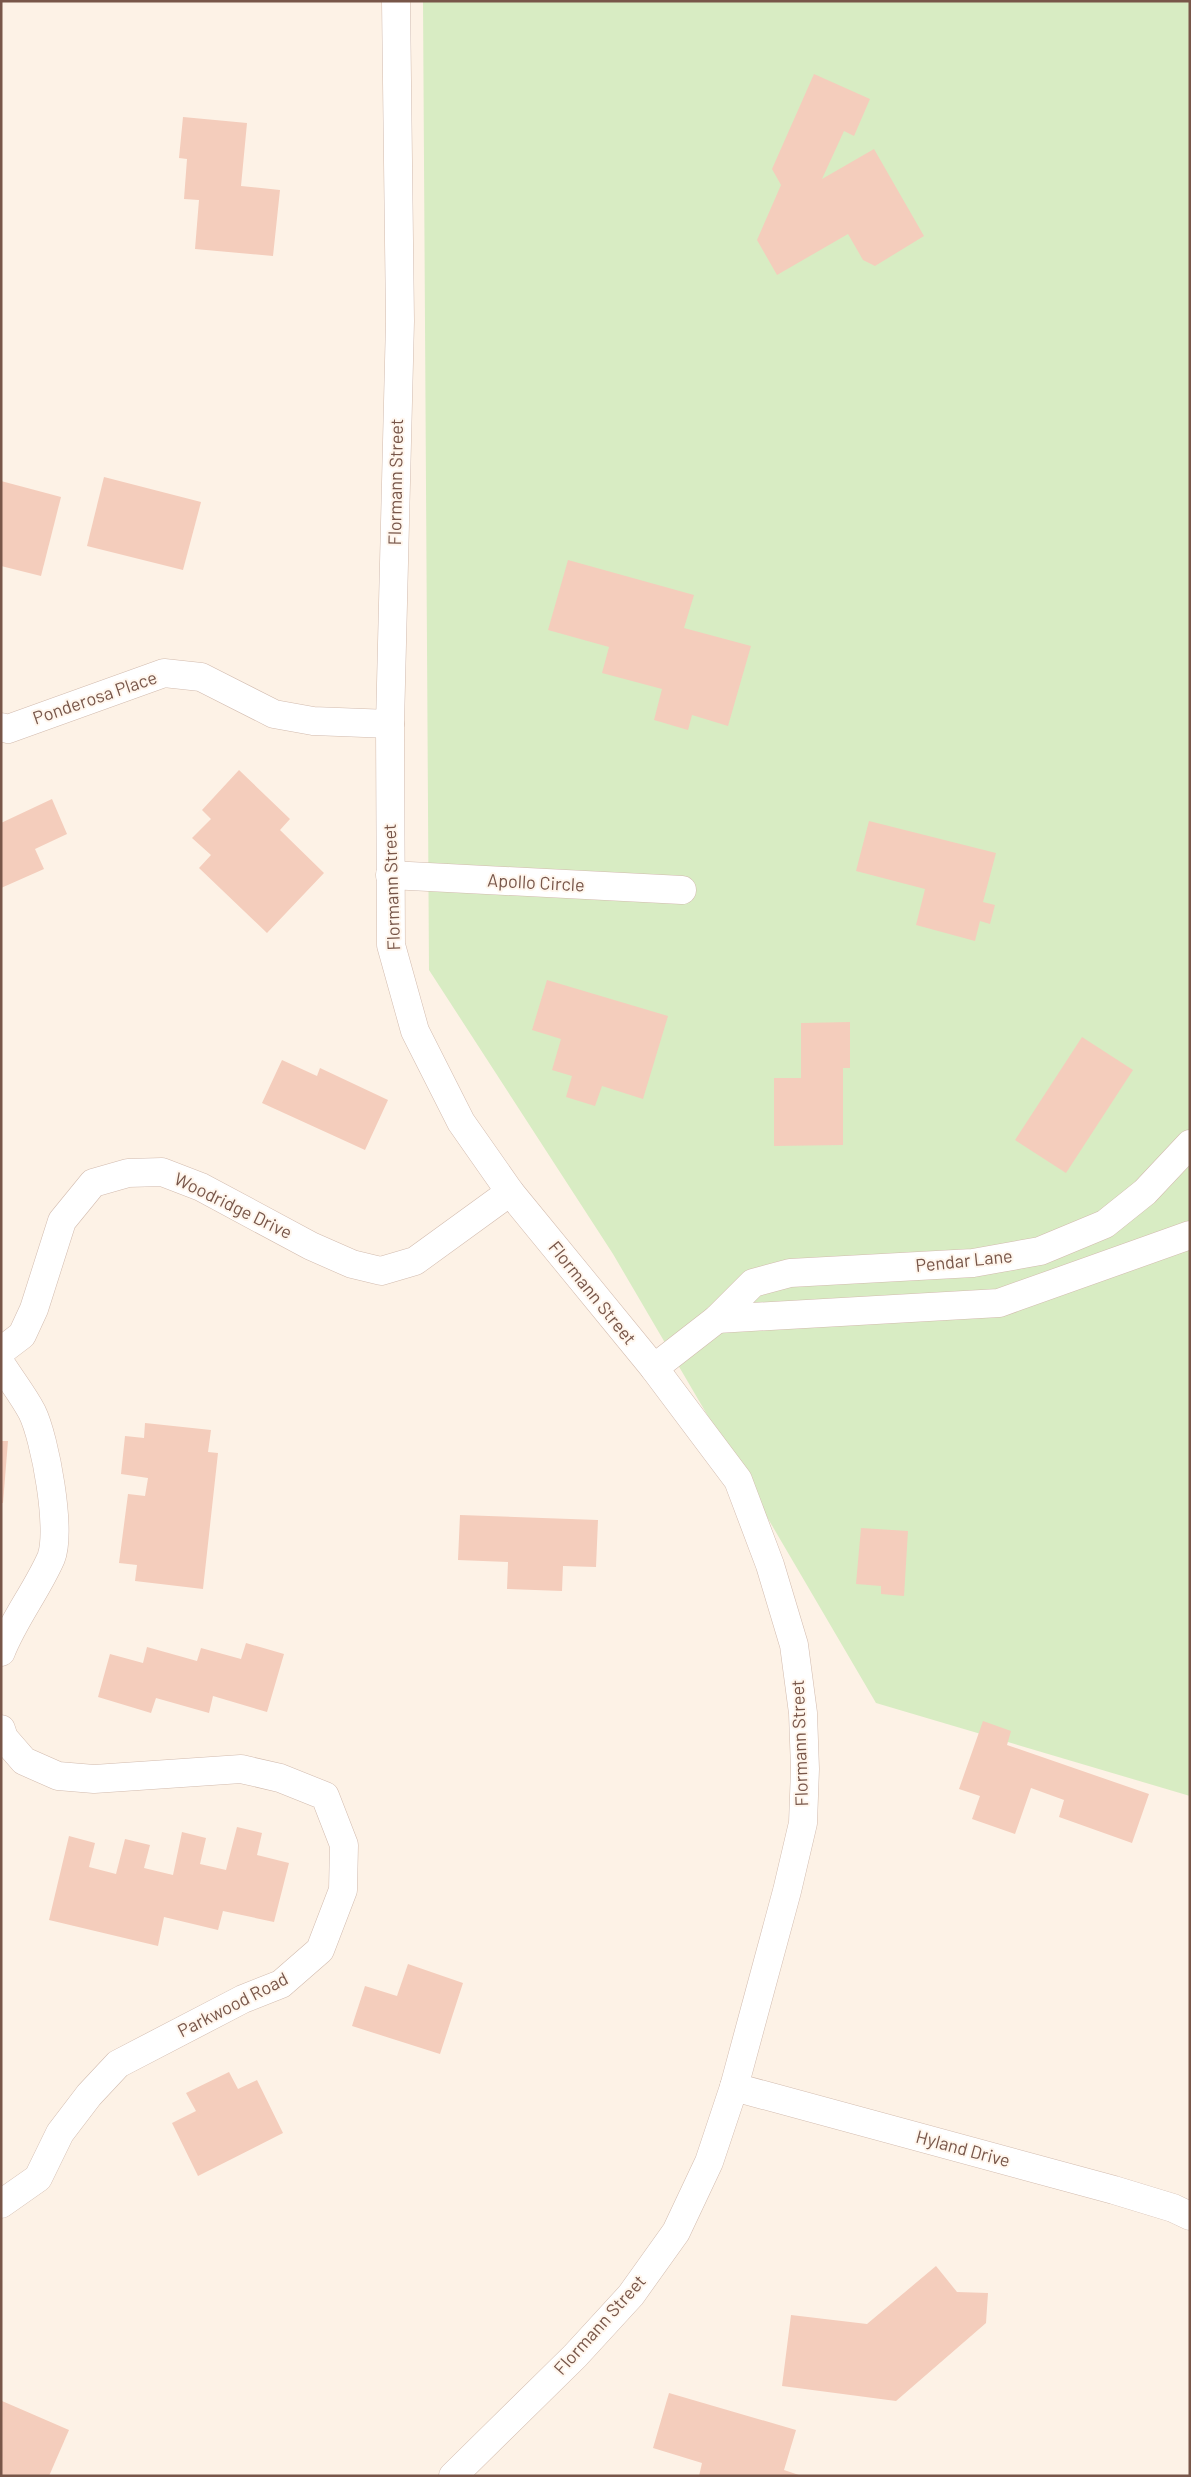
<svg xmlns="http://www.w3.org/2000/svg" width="1191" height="2477" font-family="Barlow,sans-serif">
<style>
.green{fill:#d8ecc3}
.building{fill:#f4cdbc}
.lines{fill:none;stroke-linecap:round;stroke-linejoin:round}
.minor-casing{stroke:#d2bbae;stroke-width:29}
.tertiary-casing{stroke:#d2bbae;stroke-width:29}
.minor{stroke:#fff;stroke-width:28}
.tertiary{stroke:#fff;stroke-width:28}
.labels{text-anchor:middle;stroke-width:4;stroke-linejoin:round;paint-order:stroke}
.street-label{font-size:18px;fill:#785649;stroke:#fff6ed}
</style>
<rect width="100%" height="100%" fill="#fdf2e6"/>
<polygon class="green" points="423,1 1190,1 1190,1796 876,1703 613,1254 429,970"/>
<g class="building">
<polygon points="814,74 870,99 854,136 844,131 822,179 874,149 924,236 875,266 863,260 848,234 777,275 757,240 781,185 772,169"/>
<polygon points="183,117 247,123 241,186 280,190 273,256 195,249 199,200 184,199 187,159 179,158"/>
<polygon points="104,477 201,502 183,570 87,546"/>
<polygon points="1,481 61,497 41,576 1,566"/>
<polygon points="568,560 694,595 684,628 751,646 728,726 692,715 688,730 654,720 662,689 602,673 609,647 548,630"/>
<polygon points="239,770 290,819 280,830 324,873 267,933 199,868 211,855 192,838 211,819 202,810"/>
<polygon points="52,799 67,834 35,849 44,869 1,888 1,823"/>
<polygon points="869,821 996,853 983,902 995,905 990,924 980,921 975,941 916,925 925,889 856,871"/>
<polygon points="547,980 668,1016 643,1099 602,1086 595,1106 566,1097 572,1076 552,1070 561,1039 532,1030"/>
<polygon points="850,1022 850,1068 843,1068 843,1145 774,1146 774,1078 801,1078 801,1023"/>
<polygon points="1082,1037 1133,1070 1066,1173 1015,1140"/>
<polygon points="282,1060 317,1076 320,1068 388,1100 365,1150 262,1103"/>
<polygon points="145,1423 211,1430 208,1452 218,1453 203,1589 135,1581 137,1565 119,1563 128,1494 145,1496 148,1478 121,1474 125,1436 144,1438"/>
<polygon points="1,1441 8,1441 3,1503 1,1503"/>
<polygon points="460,1515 598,1520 596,1567 563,1566 562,1591 507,1589 508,1562 458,1560"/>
<polygon points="861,1528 908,1531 904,1596 881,1594 881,1586 856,1584"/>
<polygon points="246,1643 284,1654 267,1712 213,1696 209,1713 156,1698 151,1713 98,1697 110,1654 143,1663 147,1647 197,1661 201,1648 241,1659"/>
<polygon points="983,1721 1011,1731 1007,1745 1149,1794 1132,1843 1059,1817 1064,1800 1031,1788 1015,1834 972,1819 980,1796 959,1789"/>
<polygon points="237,1827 262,1833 257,1855 289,1863 274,1922 223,1911 218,1930 164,1917 158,1946 49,1920 69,1836 95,1843 89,1867 116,1874 125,1839 150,1845 144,1868 173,1875 182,1832 206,1838 200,1864 226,1870"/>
<polygon points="408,1964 463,1983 440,2054 352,2026 365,1986 397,1996"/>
<polygon points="229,2072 238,2089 257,2080 283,2133 198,2176 172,2123 196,2111 186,2093"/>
<polygon points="936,2266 957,2292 988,2293 986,2323 896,2401 782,2386 791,2315 867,2324"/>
<polygon points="669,2393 796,2430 784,2470 802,2476 699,2476 702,2463 653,2448"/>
<polygon points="2,2401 69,2430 49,2476 1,2476"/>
</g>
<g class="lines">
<defs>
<g id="minor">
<polyline points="1,727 8,729 164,673 201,677 274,714 313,721 390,724"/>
<polyline points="390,875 682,890"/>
<polyline points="717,1319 999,1303 1190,1235"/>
<polyline points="1,1351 22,1335 34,1309 62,1221 93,1183 128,1173 162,1172 201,1187 311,1246 352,1264 381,1271 415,1261 510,1192"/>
<path d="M1,1364C11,1380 23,1395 32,1412C45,1438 62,1531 51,1558C37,1590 14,1619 1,1652"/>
<polyline points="654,1368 717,1319 753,1283 790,1273 973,1263 1040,1251 1105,1224 1145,1192 1190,1144"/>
<polyline points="1,1729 4,1738 24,1761 58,1776 94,1779 241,1769 280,1778 325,1796 344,1845 343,1890 320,1950 281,1984 243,1999 118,2064 89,2095 60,2133 38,2178 1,2204"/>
<polyline points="734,2087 1114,2190 1173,2208 1190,2216"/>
</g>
<polyline id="tertiary" points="396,1 400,321 390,724 391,945 415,1031 461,1122 510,1192 654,1368 738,1480 770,1565 794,1645 803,1713 805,1769 803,1823 787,1891 734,2087 709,2162 676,2232 631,2295 575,2356 453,2476"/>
</defs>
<use href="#minor" class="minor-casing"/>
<use href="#tertiary" class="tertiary-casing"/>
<use href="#minor" class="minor"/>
<use href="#tertiary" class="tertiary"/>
</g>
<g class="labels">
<g class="street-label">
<text transform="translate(396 482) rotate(-89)" y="6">Flormann Street</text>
<text transform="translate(95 698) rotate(-19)" y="6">Ponderosa Place</text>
<text transform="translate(536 883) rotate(3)" y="6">Apollo Circle</text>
<text transform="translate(392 887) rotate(-92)" y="6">Flormann Street</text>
<text transform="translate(233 1206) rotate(26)" y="6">Woodridge Drive</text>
<text transform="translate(964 1261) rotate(-6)" y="6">Pendar Lane</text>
<text transform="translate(592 1293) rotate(51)" y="6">Flormann Street</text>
<text transform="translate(800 1743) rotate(-92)" y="6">Flormann Street</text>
<text transform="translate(233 2005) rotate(-27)" y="6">Parkwood Road</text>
<text transform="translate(963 2149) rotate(15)" y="6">Hyland Drive</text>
<text transform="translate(600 2325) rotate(-48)" y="6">Flormann Street</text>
</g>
</g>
<rect width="1191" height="2477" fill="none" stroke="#785649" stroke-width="5"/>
</svg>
